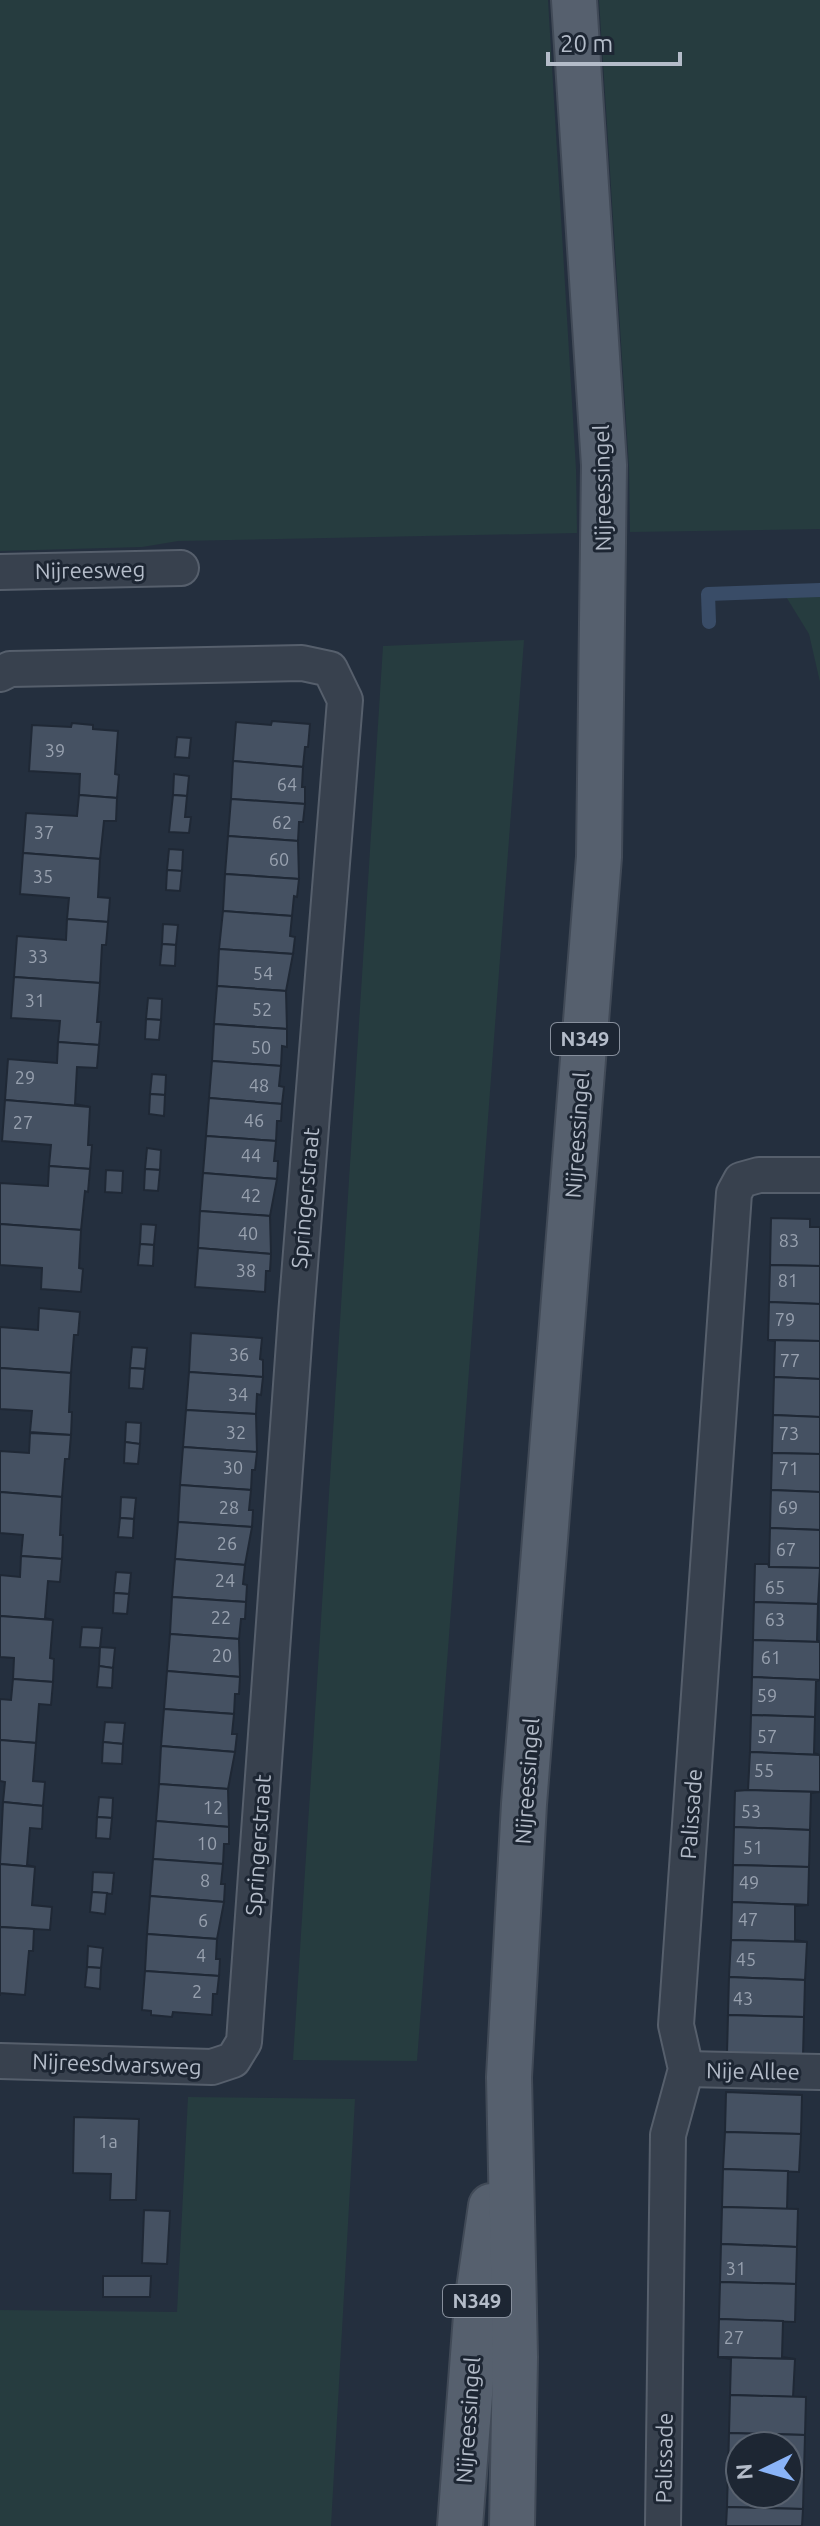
<svg xmlns="http://www.w3.org/2000/svg" width="820" height="2526" font-family="Ubuntu,sans-serif">
<style>
.green{fill:#263c3f}
.lines{fill:none;stroke-linecap:round;stroke-linejoin:round}
.stream{stroke:#394c67;stroke-width:14}
.building{fill:#455162;stroke:#1f2835;stroke-width:2}
.minor-casing{stroke:#565f6c;stroke-width:38}
.primary-casing{stroke:#414a57;stroke-width:48}
.minor{stroke:#38414e;stroke-width:34}
.primary{stroke:#56606e;stroke-width:44}
.labels{text-anchor:middle;stroke-width:6;stroke-linejoin:round;paint-order:stroke}
.number-label{font-size:18px;fill:#98a1af}
.shield{fill:#1d2633;stroke:#878f9c;stroke-width:2}
.shield-label{font-size:20px;font-weight:bold;fill:#b4bcc9}
.street-label{font-size:22px;fill:#b4bcc9;stroke:#1d2633}
</style>
<rect width="100%" height="100%" fill="#242f3e"/>
<g class="green">
<polygon points="0,0 548,0 576,469 577,533 178,541 142,547 0,551"/>
<polygon points="599,0 820,0 820,529 630,532 629,467"/>
<polygon points="820,584 820,682 809,634 785,595 784,585"/>
<polygon points="524,640 417,2061 293,2060 383,646"/>
<polygon points="188,2097 355,2099 331,2526 0,2526 0,2310 177,2312"/>
</g>
<g class="lines">
<polyline class="stream" points="709,622 708,594 820,590"/>
</g>
<g class="building">
<polygon points="272,721 310,724 308,747 305,747 303,767 233,761 236,722 271,725"/>
<polygon points="72,723 93,725 93,729 118,731 115,774 119,775 117,798 79,795 80,774 29,771 32,725 71,727"/>
<polygon points="177,737 191,738 189,758 175,757"/>
<polygon points="233,761 303,767 302,787 305,787 305,804 231,799"/>
<polygon points="174,774 189,776 187,796 173,795"/>
<polygon points="79,795 117,798 116,821 104,821 100,859 23,853 26,813 77,816"/>
<polygon points="173,795 187,796 185,817 191,817 189,833 169,832"/>
<polygon points="231,799 305,804 303,822 299,822 298,841 228,836"/>
<polygon points="228,836 298,841 299,879 225,874"/>
<polygon points="169,849 183,850 182,871 167,870"/>
<polygon points="23,853 100,859 98,897 110,898 108,922 67,919 69,898 20,894"/>
<polygon points="167,870 182,871 180,891 166,890"/>
<polygon points="225,874 299,879 297,897 294,896 292,916 223,911"/>
<polygon points="223,911 292,916 290,936 295,937 293,954 219,949"/>
<polygon points="67,919 108,922 106,945 102,945 100,983 14,977 17,936 66,940"/>
<polygon points="163,924 178,925 176,945 162,944"/>
<polygon points="162,944 176,945 175,966 160,965"/>
<polygon points="219,949 293,954 286,991 217,986"/>
<polygon points="14,977 100,983 97,1022 101,1022 99,1045 58,1042 60,1021 11,1018"/>
<polygon points="217,986 286,991 287,1029 214,1024"/>
<polygon points="148,998 162,999 161,1020 146,1019"/>
<polygon points="146,1019 161,1020 159,1040 145,1039"/>
<polygon points="214,1024 287,1029 287,1047 282,1046 281,1066 212,1061"/>
<polygon points="58,1042 99,1045 97,1068 77,1067 75,1104 90,1107 5,1100 8,1059 57,1063"/>
<polygon points="212,1061 281,1066 279,1086 284,1087 282,1104 209,1098"/>
<polygon points="152,1074 166,1075 165,1095 150,1094"/>
<polygon points="150,1094 165,1095 164,1116 149,1114"/>
<polygon points="209,1098 282,1104 281,1121 277,1121 276,1141 206,1136"/>
<polygon points="5,1100 90,1107 88,1145 92,1145 90,1169 49,1166 51,1145 2,1141"/>
<polygon points="206,1136 276,1141 274,1161 278,1161 277,1179 203,1173"/>
<polygon points="147,1148 161,1150 160,1170 145,1169"/>
<polygon points="49,1166 90,1169 88,1192 85,1191 81,1230 0,1224 0,1183 48,1186"/>
<polygon points="145,1169 160,1170 158,1191 144,1190"/>
<polygon points="106,1170 123,1171 122,1193 105,1192"/>
<polygon points="203,1173 277,1179 270,1216 200,1211"/>
<polygon points="200,1211 270,1216 271,1254 198,1248"/>
<polygon points="771,1218 810,1219 810,1227 820,1227 820,1266 770,1265"/>
<polygon points="0,1224 81,1230 79,1268 83,1269 81,1292 41,1289 42,1268 0,1265"/>
<polygon points="141,1224 156,1225 154,1245 140,1244"/>
<polygon points="140,1244 154,1245 153,1266 138,1265"/>
<polygon points="198,1248 271,1254 270,1271 266,1271 265,1292 195,1287"/>
<polygon points="770,1265 820,1266 820,1304 769,1302"/>
<polygon points="769,1302 820,1304 820,1341 768,1340"/>
<polygon points="39,1308 80,1312 78,1335 74,1335 71,1373 0,1368 0,1327 38,1330"/>
<polygon points="191,1333 262,1338 260,1359 263,1360 263,1377 189,1372"/>
<polygon points="768,1340 820,1341 820,1379 774,1377 775,1341"/>
<polygon points="132,1347 147,1348 145,1369 130,1368"/>
<polygon points="0,1368 71,1373 69,1412 72,1412 71,1435 30,1432 32,1411 0,1409"/>
<polygon points="130,1368 145,1369 143,1389 129,1388"/>
<polygon points="189,1372 263,1377 261,1395 257,1394 256,1414 186,1410"/>
<polygon points="774,1377 820,1379 820,1417 773,1415"/>
<polygon points="186,1410 256,1414 257,1452 183,1447"/>
<polygon points="773,1415 820,1417 820,1454 772,1453"/>
<polygon points="126,1422 141,1423 140,1444 125,1442"/>
<polygon points="30,1433 71,1435 69,1459 65,1459 62,1497 0,1492 0,1451 29,1453"/>
<polygon points="125,1442 140,1444 138,1464 124,1463"/>
<polygon points="183,1447 257,1452 255,1470 252,1470 251,1490 180,1485"/>
<polygon points="772,1453 820,1454 820,1492 771,1490"/>
<polygon points="180,1485 251,1490 249,1510 253,1510 252,1527 178,1522"/>
<polygon points="771,1490 820,1492 820,1530 770,1528"/>
<polygon points="0,1492 62,1497 60,1535 63,1535 62,1559 21,1556 23,1535 0,1533"/>
<polygon points="121,1497 136,1498 134,1519 120,1518"/>
<polygon points="120,1518 134,1519 133,1538 118,1537"/>
<polygon points="178,1522 252,1527 245,1565 175,1559"/>
<polygon points="770,1528 820,1530 820,1568 769,1567"/>
<polygon points="21,1556 62,1559 60,1582 48,1581 45,1618 53,1620 0,1616 0,1575 20,1577"/>
<polygon points="175,1559 245,1565 243,1584 247,1585 246,1602 172,1597"/>
<polygon points="755,1564 768,1564 769,1567 820,1568 818,1604 754,1602"/>
<polygon points="116,1572 131,1573 129,1594 114,1593"/>
<polygon points="114,1593 129,1594 127,1614 113,1613"/>
<polygon points="172,1597 246,1602 245,1619 241,1619 239,1639 170,1634"/>
<polygon points="754,1602 818,1604 817,1640 820,1642 753,1640"/>
<polygon points="0,1616 53,1620 50,1658 54,1659 53,1682 13,1679 14,1658 0,1657"/>
<polygon points="82,1627 102,1628 100,1648 80,1647"/>
<polygon points="170,1634 239,1639 240,1677 167,1671"/>
<polygon points="753,1640 820,1642 820,1680 752,1677"/>
<polygon points="100,1647 115,1648 113,1668 99,1666"/>
<polygon points="99,1666 113,1668 112,1688 97,1687"/>
<polygon points="167,1671 240,1677 239,1694 235,1694 234,1714 164,1709"/>
<polygon points="752,1677 820,1680 816,1681 815,1717 751,1715"/>
<polygon points="13,1679 53,1682 51,1705 39,1704 36,1743 0,1740 0,1699 11,1700"/>
<polygon points="164,1709 234,1714 232,1734 237,1734 235,1752 161,1746"/>
<polygon points="751,1715 815,1717 814,1753 820,1755 750,1752"/>
<polygon points="105,1722 125,1723 123,1744 103,1742"/>
<polygon points="0,1740 36,1743 33,1781 45,1782 43,1806 3,1802 5,1782 0,1781"/>
<polygon points="103,1742 123,1744 122,1764 102,1763"/>
<polygon points="161,1746 235,1752 228,1789 159,1784"/>
<polygon points="750,1752 820,1755 820,1792 748,1790"/>
<polygon points="159,1784 228,1789 229,1827 156,1821"/>
<polygon points="748,1790 820,1792 811,1793 810,1830 734,1827 735,1791"/>
<polygon points="99,1797 113,1798 112,1818 97,1817"/>
<polygon points="3,1802 43,1806 42,1829 30,1828 27,1865 35,1867 0,1864"/>
<polygon points="97,1817 112,1818 110,1839 96,1838"/>
<polygon points="156,1821 229,1827 229,1844 224,1844 223,1864 153,1859"/>
<polygon points="734,1827 810,1830 809,1867 733,1865"/>
<polygon points="153,1859 223,1864 221,1884 225,1884 224,1902 150,1896"/>
<polygon points="0,1864 35,1867 32,1905 52,1907 50,1930 0,1927"/>
<polygon points="733,1865 809,1867 808,1905 732,1902"/>
<polygon points="93,1872 114,1873 112,1894 92,1892"/>
<polygon points="92,1892 107,1893 105,1914 90,1912"/>
<polygon points="150,1896 224,1902 217,1939 147,1934"/>
<polygon points="732,1902 808,1905 795,1906 795,1940 807,1942 731,1940"/>
<polygon points="0,1927 34,1929 33,1951 29,1951 25,1995 0,1993 0,1996"/>
<polygon points="147,1934 217,1939 216,1959 220,1959 219,1976 145,1971"/>
<polygon points="731,1940 807,1942 805,1980 729,1977"/>
<polygon points="88,1946 103,1948 101,1968 87,1967"/>
<polygon points="87,1967 101,1968 100,1989 85,1987"/>
<polygon points="145,1971 219,1976 217,1994 213,1994 212,2015 173,2012 172,2017 151,2015 151,2011 142,2010"/>
<polygon points="729,1977 805,1980 804,2017 728,2015"/>
<polygon points="728,2015 804,2017 803,2056 727,2054"/>
<polygon points="726,2092 802,2095 801,2134 725,2132"/>
<polygon points="74,2117 139,2119 136,2200 110,2200 111,2174 73,2173"/>
<polygon points="725,2132 801,2134 799,2172 723,2169"/>
<polygon points="723,2169 788,2171 787,2209 722,2207"/>
<polygon points="722,2207 798,2209 797,2247 721,2244"/>
<polygon points="144,2210 170,2211 167,2264 142,2263"/>
<polygon points="721,2244 797,2247 796,2284 720,2282"/>
<polygon points="103,2276 151,2276 150,2297 103,2297"/>
<polygon points="720,2282 796,2284 795,2322 719,2319"/>
<polygon points="719,2319 783,2321 782,2357 795,2359 718,2357"/>
<polygon points="718,2357 795,2359 793,2397 730,2395 731,2359"/>
<polygon points="730,2395 806,2397 805,2435 729,2433"/>
<polygon points="729,2433 805,2435 804,2472 788,2472 788,2446 740,2446 740,2470 728,2470"/>
<polygon points="728,2470 740,2470 740,2494 788,2494 788,2472 804,2472 803,2509 727,2507"/>
<polygon points="727,2507 803,2509 802,2526 726,2526"/>
</g>
<g class="lines">
<defs>
<g id="minor">
<polyline points="0,572 181,568"/>
<polyline points="0,674 10,669 302,663 330,669 345,700 296,1315 244,2042 233,2060 212,2067 0,2061"/>
<polyline points="686,2069 820,2072"/>
<polyline points="663,2526 668,2135 686,2069 676,2025 734,1193 741,1180 759,1175 820,1175"/>
</g>
<g id="primary">
<polyline points="460,2526 477,2303 491,2206"/>
<polyline points="512,2526 515,2357 509,2077 524,1804 599,857 604,465 574,0"/>
</g>
</defs>
<use href="#minor" class="minor-casing"/>
<use href="#primary" class="primary-casing"/>
<use href="#minor" class="minor"/>
<use href="#primary" class="primary"/>
</g>
<g class="labels">
<g class="number-label">
<text x="55" y="757">39</text>
<text x="287" y="791">64</text>
<text x="282" y="829">62</text>
<text x="44" y="839">37</text>
<text x="279" y="866">60</text>
<text x="43" y="883">35</text>
<text x="38" y="963">33</text>
<text x="263" y="980">54</text>
<text x="35" y="1007">31</text>
<text x="262" y="1016">52</text>
<text x="261" y="1054">50</text>
<text x="25" y="1084">29</text>
<text x="259" y="1092">48</text>
<text x="254" y="1127">46</text>
<text x="23" y="1129">27</text>
<text x="251" y="1162">44</text>
<text x="251" y="1202">42</text>
<text x="248" y="1240">40</text>
<text x="789" y="1247">83</text>
<text x="246" y="1277">38</text>
<text x="788" y="1287">81</text>
<text x="785" y="1326">79</text>
<text x="239" y="1361">36</text>
<text x="790" y="1367">77</text>
<text x="238" y="1401">34</text>
<text x="236" y="1439">32</text>
<text x="789" y="1440">73</text>
<text x="233" y="1474">30</text>
<text x="789" y="1475">71</text>
<text x="229" y="1514">28</text>
<text x="788" y="1514">69</text>
<text x="227" y="1550">26</text>
<text x="786" y="1556">67</text>
<text x="225" y="1587">24</text>
<text x="775" y="1594">65</text>
<text x="221" y="1624">22</text>
<text x="775" y="1626">63</text>
<text x="222" y="1662">20</text>
<text x="771" y="1664">61</text>
<text x="767" y="1702">59</text>
<text x="767" y="1743">57</text>
<text x="764" y="1777">55</text>
<text x="213" y="1814">12</text>
<text x="751" y="1818">53</text>
<text x="207" y="1850">10</text>
<text x="753" y="1854">51</text>
<text x="205" y="1887">8</text>
<text x="749" y="1889">49</text>
<text x="748" y="1926">47</text>
<text x="203" y="1927">6</text>
<text x="201" y="1962">4</text>
<text x="746" y="1966">45</text>
<text x="197" y="1998">2</text>
<text x="743" y="2005">43</text>
<text x="108" y="2148">1a</text>
<text x="736" y="2275">31</text>
<text x="734" y="2344">27</text>
</g>
<g class="shield">
<rect x="551" y="1023" width="68" height="32" rx="6"/>
<rect x="443" y="2285" width="68" height="32" rx="6"/>
</g>
<g class="shield-label">
<text x="585" y="1046">N349</text>
<text x="477" y="2308">N349</text>
</g>
<g class="street-label">
<text transform="translate(602 488) rotate(-91)" y="8">Nijreessingel</text>
<text transform="translate(90 570) rotate(-1)" y="8">Nijreesweg</text>
<text transform="translate(577 1135) rotate(-86)" y="8">Nijreessingel</text>
<text transform="translate(305 1198) rotate(-85)" y="8">Springerstraat</text>
<text transform="translate(527 1781) rotate(-86)" y="8">Nijreessingel</text>
<text transform="translate(691 1814) rotate(-86)" y="8">Palissade</text>
<text transform="translate(258 1845) rotate(-86)" y="8">Springerstraat</text>
<text transform="translate(117 2064) rotate(2)" y="8">Nijreesdwarsweg</text>
<text transform="translate(753 2071) rotate(1)" y="8">Nije Allee</text>
<text transform="translate(468 2420) rotate(-86)" y="8">Nijreessingel</text>
<text transform="translate(664 2458) rotate(-89)" y="8">Palissade</text>
</g>
</g>
<g transform="translate(764 2470) rotate(265)"><circle r="38" fill="#1d2633" stroke="#59626f" stroke-width="2"/>
<path d="M0-6L14 30L0 20L-14 30Z" fill="#8ab4f8"/>
<text y="-12" font-size="22" font-weight="bold" text-anchor="middle" fill="#b4bcc9">N</text>
</g>
<path d="M548 52v12h132v-12" fill="none" stroke="#b4bcc9" stroke-width="4"/>
<text x="560" y="52" font-size="24" fill="#b4bcc9" stroke="#1d2633" stroke-width="6" paint-order="stroke">20 m</text>
</svg>
